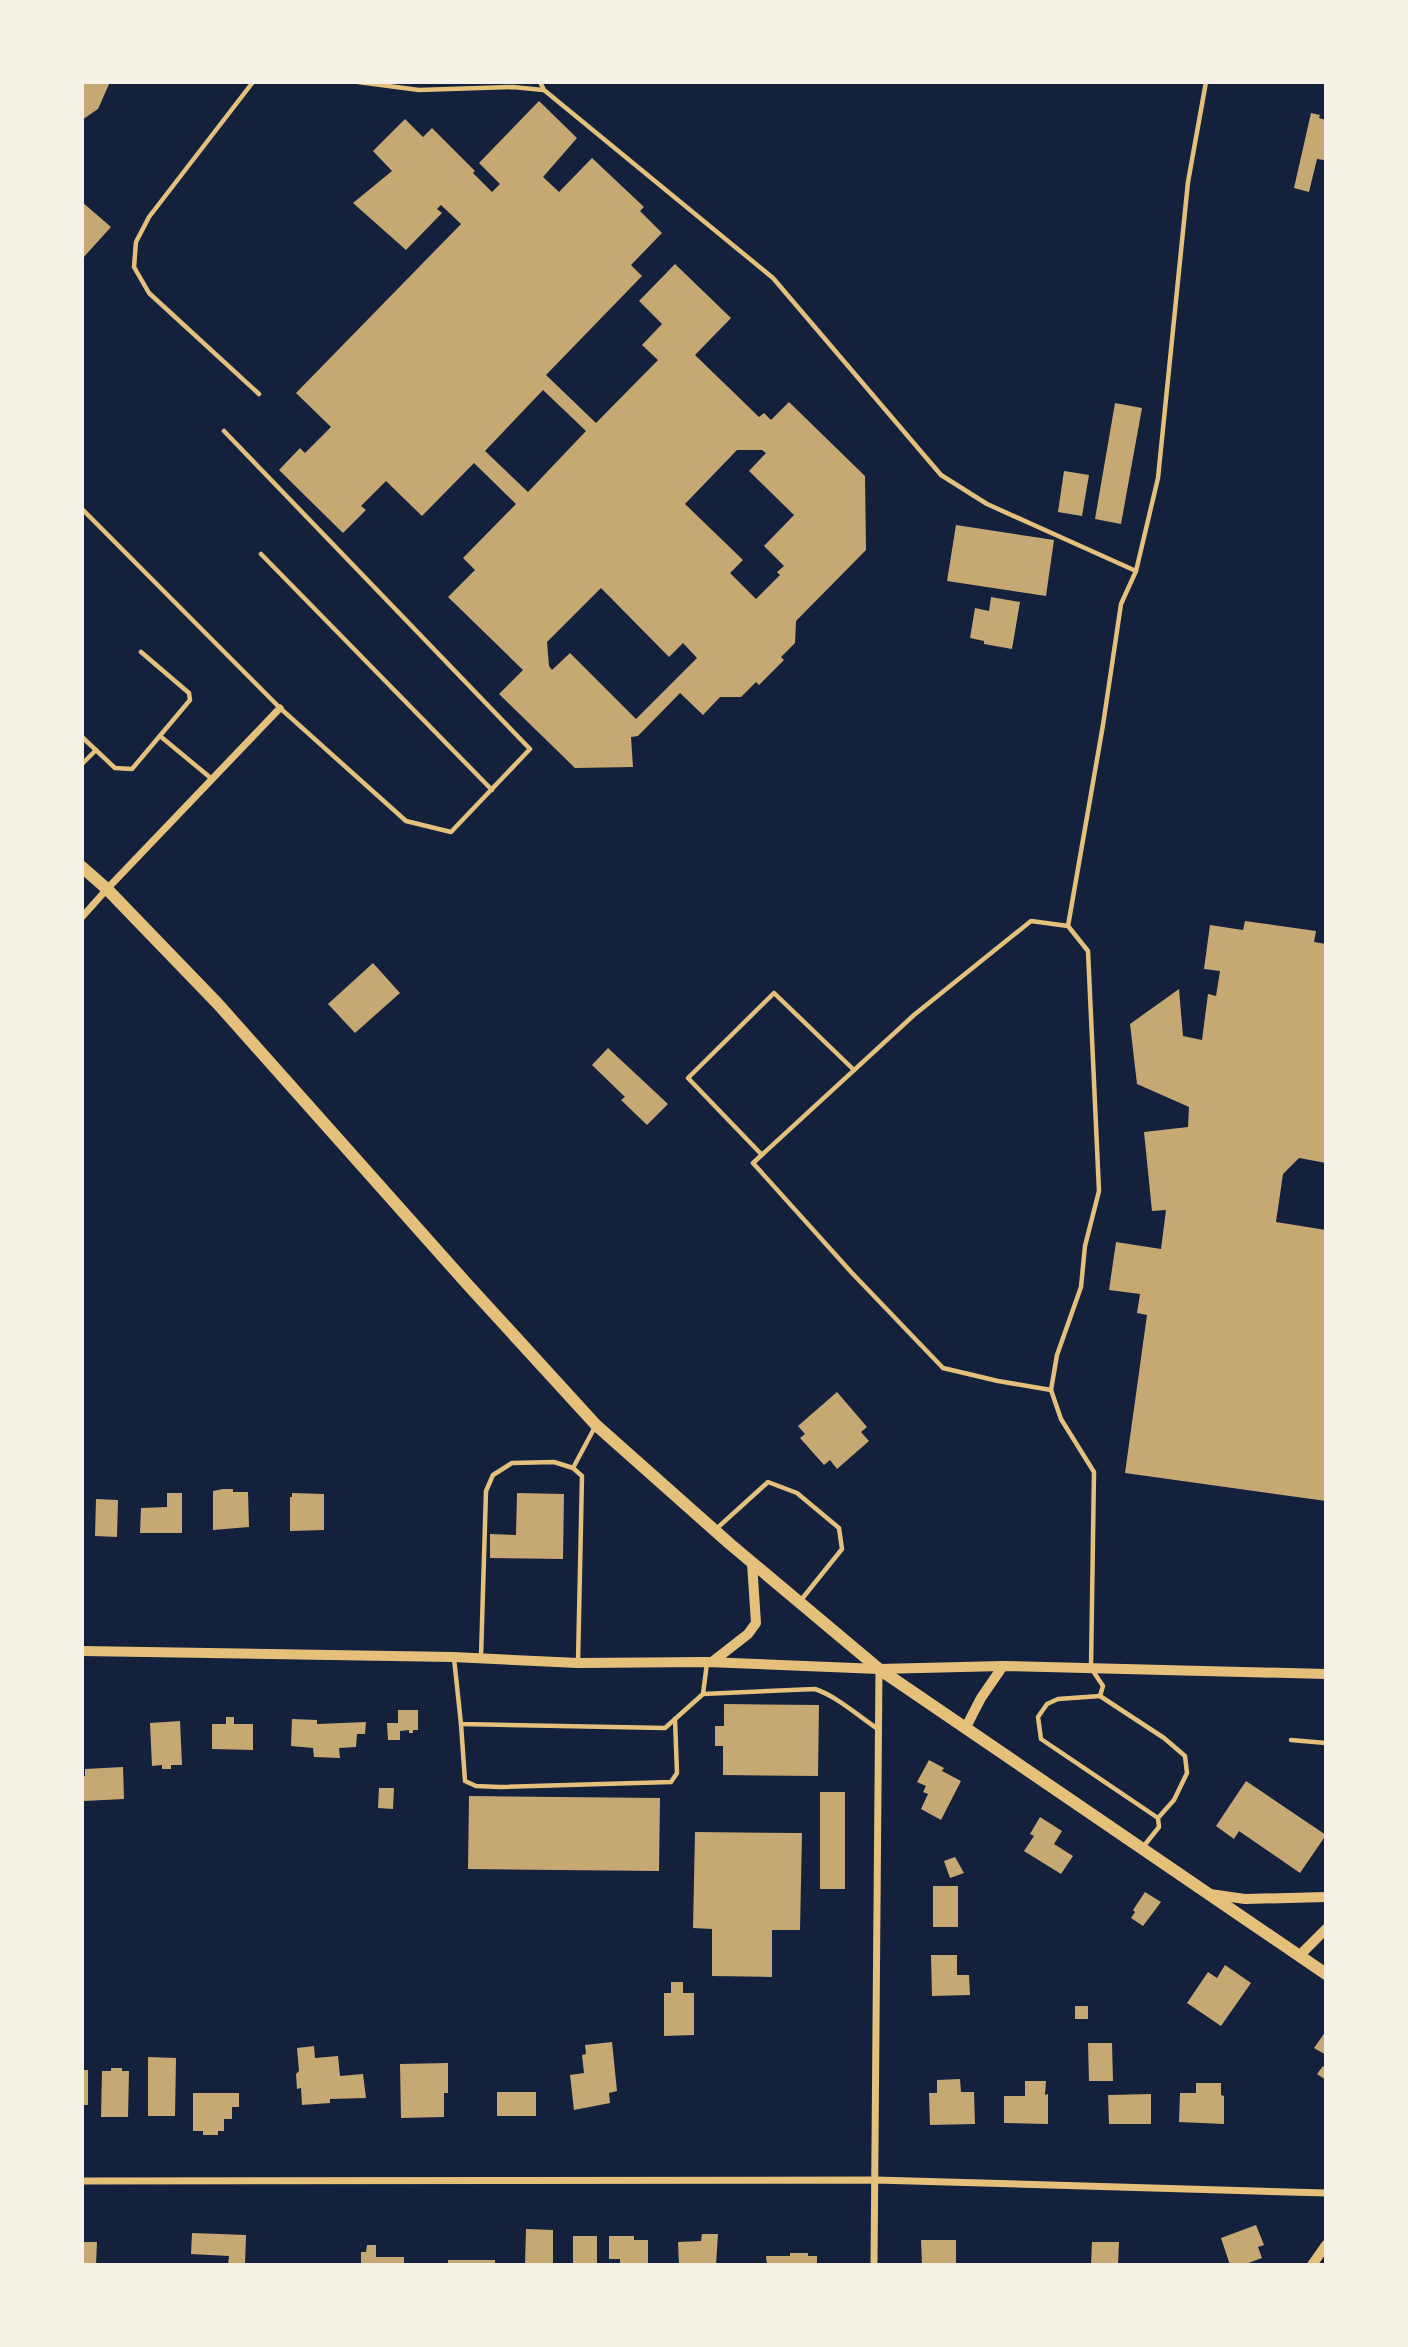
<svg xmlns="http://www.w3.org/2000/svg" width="1408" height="2347" font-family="Ubuntu,sans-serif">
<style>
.building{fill:#c6a872;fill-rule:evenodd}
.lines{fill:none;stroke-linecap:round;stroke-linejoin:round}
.service{stroke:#e5c07b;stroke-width:4.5}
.minor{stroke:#e5c07b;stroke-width:7}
.tertiary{stroke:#e5c07b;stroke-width:10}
.secondary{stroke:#e5c07b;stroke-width:12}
</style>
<rect width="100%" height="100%" fill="#14213d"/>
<g class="building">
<polygon points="82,82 110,82 98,109 82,120"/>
<path d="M539,101L577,138L543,177L559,192L592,158L644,207L640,211L662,233L631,265L642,276L546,375L596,423L658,360L642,345L662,324L639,301L675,264L731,318L695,355L759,417L764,413L771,420L789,402L865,476L866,550L796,621L795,643L781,657L784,660L759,685L756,682L741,697H720L703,715L680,693L638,736L631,737L633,767L575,768L499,694L523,670L448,597L475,570L463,558L516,504L474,463L422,516L386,481L361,506L366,510L343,533L279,470L300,448L305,453L331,427L296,393L461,224L441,205L437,209L442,213L406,250L353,203L392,171L373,151L405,119L423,137L432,128L475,171L473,173L492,192L500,184L479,163ZM543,390L586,431L528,492L485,451ZM737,450H762L766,453L749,471L794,515L764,546L784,566L777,572L780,575L756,599L730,573L743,560L685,504ZM601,588L669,657L683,643L697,658L636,719L570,653L552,670L549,666L547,642Z"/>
<polygon points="1311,113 1320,115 1319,118 1326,120 1326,152 1324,160 1317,159 1309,192 1294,188"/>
<polygon points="82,202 111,227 82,259"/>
<polygon points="1115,403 1142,408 1121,524 1095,519"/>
<polygon points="1064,471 1089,475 1082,516 1058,512"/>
<polygon points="956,525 1054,540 1046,596 947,581"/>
<polygon points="991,597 1020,602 1012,649 984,644 984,641 970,638 975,608 989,611"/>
<polygon points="1245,921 1316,931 1314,942 1326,944 1326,1163 1299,1158 1283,1174 1276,1222 1326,1230 1326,1501 1125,1473 1147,1315 1137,1313 1140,1294 1109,1290 1116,1242 1161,1249 1166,1210 1152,1211 1144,1132 1188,1127 1189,1107 1137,1084 1130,1024 1179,989 1183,1036 1202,1040 1208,994 1216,996 1220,971 1204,969 1210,925 1243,930"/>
<polygon points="373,963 400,993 355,1033 328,1004"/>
<polygon points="608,1048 668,1104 647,1125 621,1100 625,1097 592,1065"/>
<polygon points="837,1392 867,1427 861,1432 869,1441 837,1469 830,1460 824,1465 800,1438 805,1434 798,1426"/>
<polygon points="223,1489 233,1489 233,1492 248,1492 249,1527 213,1530 213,1491"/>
<polygon points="167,1493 182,1493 182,1533 140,1533 141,1508 167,1507"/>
<polygon points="292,1493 324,1494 324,1530 290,1531 290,1497 292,1497"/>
<polygon points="517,1493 564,1494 563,1559 490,1558 490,1534 516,1535"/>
<polygon points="96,1499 118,1500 117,1537 95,1536"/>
<polygon points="724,1704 819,1705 818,1776 723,1775 723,1746 715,1746 715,1726 724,1726"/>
<polygon points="398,1710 418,1710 418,1730 413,1730 413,1733 409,1733 409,1730 400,1731 400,1740 388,1740 387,1723 398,1723"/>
<polygon points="226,1717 234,1717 234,1724 253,1724 253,1750 212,1749 212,1724 226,1724"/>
<polygon points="292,1719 317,1720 317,1724 366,1722 365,1734 357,1734 356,1747 339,1748 340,1758 314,1757 313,1748 291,1746"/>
<polygon points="180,1721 182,1765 171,1765 171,1769 162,1769 162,1765 152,1766 150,1723"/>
<polygon points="929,1760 944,1768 942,1771 961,1781 941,1820 921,1809 928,1794 923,1792 926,1786 917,1782"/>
<polygon points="123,1767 124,1799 84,1801 82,1776 85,1776 85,1769"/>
<polygon points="1246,1781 1326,1835 1300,1873 1239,1831 1234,1839 1216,1826"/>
<polygon points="379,1788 394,1788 393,1809 378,1808"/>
<rect x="820" y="1792" width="25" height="97"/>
<polygon points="469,1796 660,1798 659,1871 468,1869"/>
<polygon points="1040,1817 1062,1831 1054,1844 1073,1856 1061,1874 1024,1851 1034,1836 1030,1834"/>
<polygon points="695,1832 802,1833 800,1930 772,1930 772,1977 712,1976 712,1929 693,1928"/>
<polygon points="955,1857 964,1873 950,1878 944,1861"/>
<rect x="933" y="1886" width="25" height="41"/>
<polygon points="1145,1892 1161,1902 1143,1926 1131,1918 1135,1912 1133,1910"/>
<polygon points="931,1955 957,1955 957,1975 969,1975 970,1995 932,1996"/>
<polygon points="1225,1965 1251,1983 1221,2026 1187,2003 1208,1972 1217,1978"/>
<polygon points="671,1982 683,1982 683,1993 694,1993 694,2035 664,2036 664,1993 671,1993"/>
<rect x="1075" y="2006" width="13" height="13"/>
<polygon points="1326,2031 1326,2055 1314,2048"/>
<polygon points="612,2042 617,2091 609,2093 610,2103 574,2110 570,2075 584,2073 582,2055 586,2054 585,2045"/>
<polygon points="1088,2043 1112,2043 1113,2081 1089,2081"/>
<polygon points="314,2046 315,2058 338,2056 340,2076 363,2074 366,2098 330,2099 330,2103 302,2105 301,2088 297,2089 296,2074 299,2071 297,2048"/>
<polygon points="148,2057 176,2058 175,2116 148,2116"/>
<polygon points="448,2063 448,2093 444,2093 444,2117 401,2118 400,2064"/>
<polygon points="1323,2066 1326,2068 1326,2080 1317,2074"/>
<polygon points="111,2068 122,2068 122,2071 129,2071 128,2117 101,2117 102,2071 111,2071"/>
<rect x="82" y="2070" width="6" height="35"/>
<polygon points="960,2079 961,2092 974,2092 975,2124 930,2125 929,2093 937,2093 937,2080"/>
<polygon points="1025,2081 1046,2081 1045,2095 1048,2094 1048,2124 1004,2123 1004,2096 1025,2096"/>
<polygon points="1196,2083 1221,2083 1221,2095 1224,2096 1224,2124 1179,2122 1180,2093 1196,2093"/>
<rect x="497" y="2092" width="39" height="24"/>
<polygon points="193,2093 239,2093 239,2107 232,2107 232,2119 224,2119 224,2131 218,2131 218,2135 203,2135 203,2131 193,2131"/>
<polygon points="1151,2094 1151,2124 1109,2124 1108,2095"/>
<polygon points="1256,2225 1264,2245 1258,2247 1262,2258 1243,2265 1230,2265 1221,2238"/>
<polygon points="526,2229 553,2230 553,2265 525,2265"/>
<polygon points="192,2233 246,2235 245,2265 228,2265 229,2256 191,2254"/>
<polygon points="702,2234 718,2234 716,2265 679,2265 678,2242 701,2241"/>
<rect x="573" y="2236" width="24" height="29"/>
<polygon points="609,2236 634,2236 634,2240 648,2240 648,2265 620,2265 620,2259 609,2259"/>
<polygon points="921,2240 956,2240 956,2265 922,2265"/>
<polygon points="82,2242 97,2242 96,2265 82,2265"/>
<polygon points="1092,2242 1119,2242 1118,2265 1091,2265"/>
<polygon points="367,2245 376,2245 376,2257 404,2257 404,2265 361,2265 361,2252 366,2252"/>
<polygon points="790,2253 808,2253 808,2256 817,2256 817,2265 767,2265 766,2256 790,2256"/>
<rect x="448" y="2260" width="47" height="5"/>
</g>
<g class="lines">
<g class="service">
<polyline points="253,82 149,217 136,242 134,267 149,293 259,394"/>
<polyline points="358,82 419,90 513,87 543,90"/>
<polyline points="540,82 544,90 773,278 941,475 987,504 1136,571"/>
<polyline points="82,509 280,708 406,821 451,832 530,749 224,431"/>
<polyline points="261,554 492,790"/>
<polyline points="160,736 212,779"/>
<polyline points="82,737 115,768 132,769 190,700 189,693 141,652"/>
<polyline points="82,764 96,750"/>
<polyline points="762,1155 688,1078 774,993 854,1070"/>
<polyline points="1051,1390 998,1381 943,1368 852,1273 753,1163 914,1015 1031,921 1068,926"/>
<polyline points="573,1468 596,1425"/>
<polyline points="715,1530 768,1482 797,1493 839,1528 842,1549 801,1600"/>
<polyline points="481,1657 486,1491 493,1475 512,1463 554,1462 573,1468 582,1476 578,1663"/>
<path d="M454,1658L461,1724L665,1728L703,1694L815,1689C838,1697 857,1715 878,1729"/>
<polyline points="703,1694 707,1663"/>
<polyline points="1100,1696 1103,1686 1091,1668 1094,1472 1061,1419 1051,1390 1057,1355 1081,1287 1085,1246 1099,1191 1088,951 1068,926 1103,725 1121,604 1136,571 1158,478 1188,182 1206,82"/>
<polyline points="461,1724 465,1781 476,1786 500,1787 671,1782 677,1773 675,1719"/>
<polyline points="1291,1740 1326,1743"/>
<polyline points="1143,1847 1159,1827 1158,1818 1174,1800 1187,1773 1185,1756 1164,1738 1100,1696 1058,1699 1047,1704 1038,1717 1041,1739 1158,1818"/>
</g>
<g class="minor">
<polyline points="82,917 107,889 280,708"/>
<polyline points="82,2181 876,2180 1326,2193"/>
<polyline points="874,2265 879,1669"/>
</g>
<g class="tertiary">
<polyline points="82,1651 453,1657 578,1663 707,1662 879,1669 1003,1666 1326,1674"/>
<polyline points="712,1662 748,1634 756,1623 752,1563"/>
<polyline points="966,1727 981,1698 1003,1666"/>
<polyline points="1210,1894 1245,1899 1326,1897"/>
<polyline points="1299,1956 1326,1929"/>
<polyline points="1312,2265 1326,2245"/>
</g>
<polyline class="secondary" points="82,867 107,889 218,1004 468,1285 596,1425 730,1544 879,1669 1326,1974"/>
</g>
<rect width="1408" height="2347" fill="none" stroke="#f6f1e7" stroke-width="168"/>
</svg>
